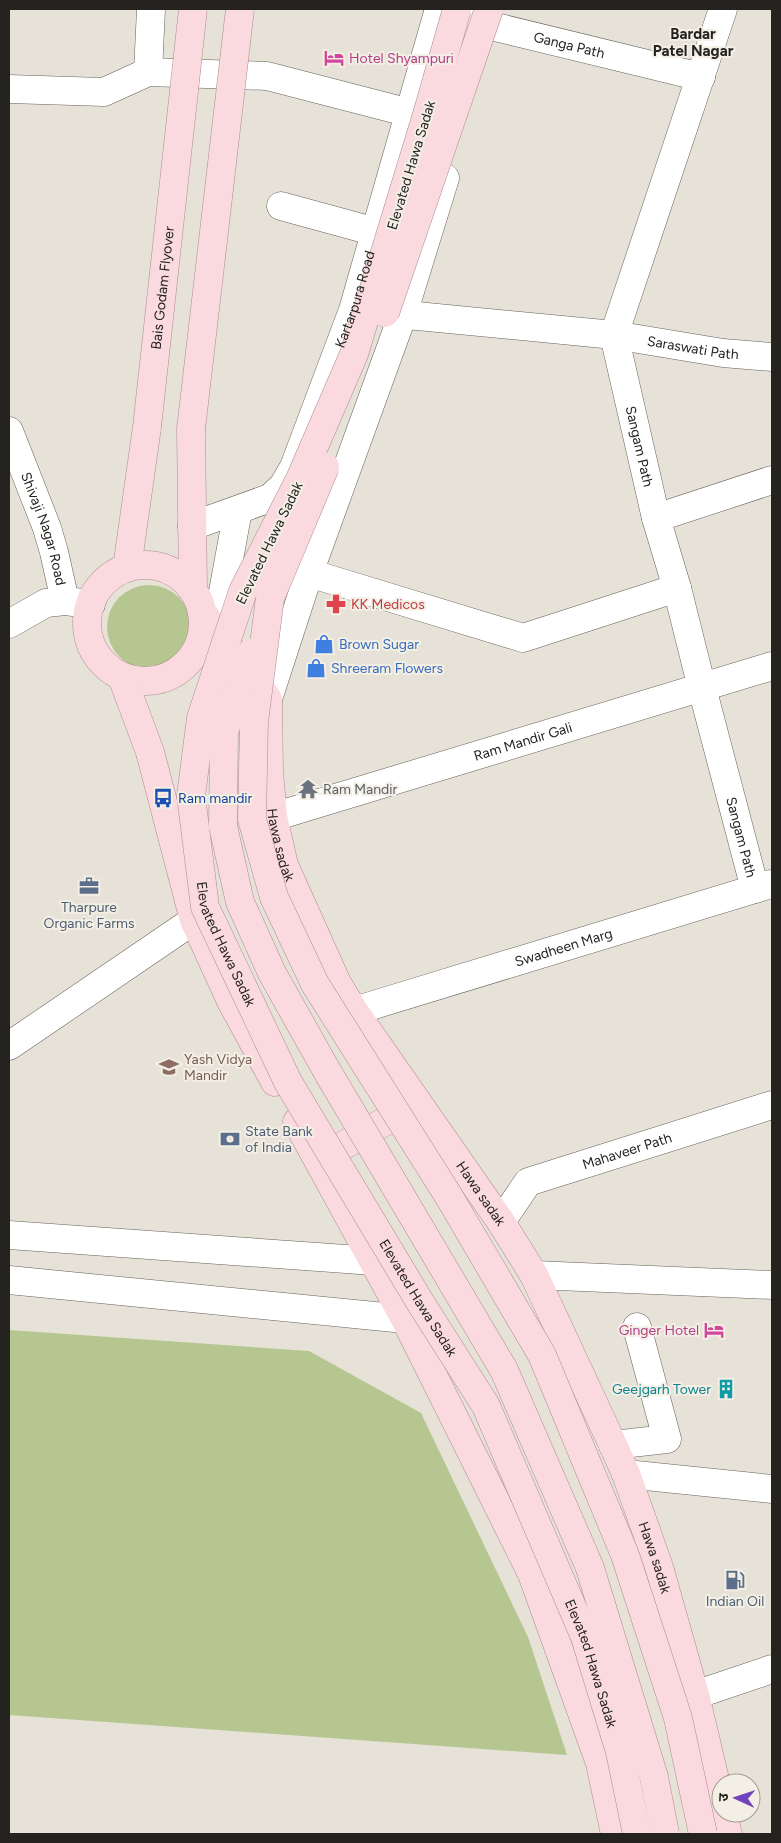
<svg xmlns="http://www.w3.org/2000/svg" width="781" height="1843" font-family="Figtree,'Noto Sans Devanagari',sans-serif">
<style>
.green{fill:#b6c690}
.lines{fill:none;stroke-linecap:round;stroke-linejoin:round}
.minor-casing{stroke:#666159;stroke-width:29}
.major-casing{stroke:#ae8a8d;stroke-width:29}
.minor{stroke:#fff;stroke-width:28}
.major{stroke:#fadade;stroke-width:28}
.major-bridge-casing{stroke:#ae8a8d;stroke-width:29;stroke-linecap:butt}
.major-bridge{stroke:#fadade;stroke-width:28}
.labels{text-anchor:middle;stroke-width:4;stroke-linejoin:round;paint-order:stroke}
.street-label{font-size:14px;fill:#25231f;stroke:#f4efe5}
.hotel-label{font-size:14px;fill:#b23c85;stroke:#f4efe5;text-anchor:start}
.health-label{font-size:14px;fill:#be3a42;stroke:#f4efe5;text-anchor:start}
.shop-label{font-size:14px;fill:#366cbe;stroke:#f4efe5;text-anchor:start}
.worship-label{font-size:14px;fill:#5b616d;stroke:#f4efe5;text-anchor:start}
.transit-label{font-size:14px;fill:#164399;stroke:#f4efe5;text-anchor:start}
.service-label{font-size:14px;fill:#4e5e75;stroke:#f4efe5}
.education-label{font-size:14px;fill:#785e54;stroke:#f4efe5;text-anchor:start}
.culture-label{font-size:14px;fill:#0d838f;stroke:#f4efe5;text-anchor:end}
.neighbourhood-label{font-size:15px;font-weight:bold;fill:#25231f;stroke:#f4efe5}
</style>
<rect width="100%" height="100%" fill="#e7e2d8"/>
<g class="green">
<circle cx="149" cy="627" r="42"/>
<polygon points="9,1330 309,1351 421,1413 528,1637 567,1755 9,1715"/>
</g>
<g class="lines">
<defs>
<g id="minor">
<path id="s1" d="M723,9L614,335L656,518L677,588L702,688L755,889"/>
<path id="s2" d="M438,13L701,77"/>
<polyline points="148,72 267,76 410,113"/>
<polyline points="9,89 104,92 148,72 151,9"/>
<polyline points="281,206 376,232"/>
<path id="s3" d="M386,313L614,335L723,353L772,357"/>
<path id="s4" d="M9,431L47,528L54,552L65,601"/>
<polyline points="656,518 772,480"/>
<path id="s5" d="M192,526L270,498L283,486L294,467L353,310L439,9"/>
<polyline points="300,557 309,573 523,638 677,588"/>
<polyline points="9,624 46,603 65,601 91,604"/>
<polyline points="216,630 238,510"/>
<polyline points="268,699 309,573 403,314 445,178"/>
<path id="s6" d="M273,817L772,666"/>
<path id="s7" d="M354,1011L771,884"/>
<polyline points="9,1046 194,920"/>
<path id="s8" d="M501,1222L528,1182L772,1105"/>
<polyline points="9,1235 374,1261"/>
<polyline points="534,1275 772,1285"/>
<polyline points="9,1280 405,1319"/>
<polyline points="613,1445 667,1439 637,1327"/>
<polyline points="626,1474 772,1489"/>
<polyline points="695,1695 772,1669"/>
</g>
<g id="major">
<polyline points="191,429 193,590"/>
<circle cx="145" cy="623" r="58"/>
<polyline points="127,568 147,427"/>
<path id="s9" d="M202,612L268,699L269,772L273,817L284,865L337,983L354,1011L501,1222L534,1275L613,1445L626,1474L659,1567L695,1695L721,1805"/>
<polyline points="122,677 150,752 194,920 231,1001 275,1082"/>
<polyline points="297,1122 405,1319 532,1574 600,1763 615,1834"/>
<polyline points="318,1160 417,1103"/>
<polyline points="723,1813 728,1834"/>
</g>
</defs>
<use href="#minor" class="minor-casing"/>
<use href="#major" class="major-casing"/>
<use href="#minor" class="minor"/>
<use href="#major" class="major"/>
<defs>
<g id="major-bridge">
<path id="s10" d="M457,9L428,111L354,354L300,479L243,591L201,718L191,796L205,907L288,1082L420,1302L486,1406L585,1637L620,1752L637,1834"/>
<polyline points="385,313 489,9"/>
<path id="s11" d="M147,427L193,9"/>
<polyline points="191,429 240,9"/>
<polyline points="325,467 270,598 254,722 252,819 274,897 315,984 448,1195 542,1355 625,1555 678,1718 703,1834"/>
<polyline points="251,653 224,732 223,826 240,902 272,973 327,1071 504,1370 590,1568 654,1777 665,1834"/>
</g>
</defs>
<use href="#major-bridge" class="major-bridge-casing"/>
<use href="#major-bridge" class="major-bridge"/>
</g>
<defs>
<symbol id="hotel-bare" viewBox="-9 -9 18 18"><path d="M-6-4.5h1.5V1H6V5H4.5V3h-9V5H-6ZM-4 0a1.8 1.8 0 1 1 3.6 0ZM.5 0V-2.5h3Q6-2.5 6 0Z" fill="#d1479c" stroke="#f4efe5" stroke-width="2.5" paint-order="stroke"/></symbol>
<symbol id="pharmacy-bare" viewBox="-9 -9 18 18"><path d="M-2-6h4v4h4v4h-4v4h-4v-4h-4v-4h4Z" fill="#e0444e" stroke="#f4efe5" stroke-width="2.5" paint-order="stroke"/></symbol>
<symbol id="shop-bare" viewBox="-9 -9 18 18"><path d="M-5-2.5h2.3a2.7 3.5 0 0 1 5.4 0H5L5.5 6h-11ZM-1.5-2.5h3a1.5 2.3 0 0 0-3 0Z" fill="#3f7fe0" stroke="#f4efe5" stroke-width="2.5" paint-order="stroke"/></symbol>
<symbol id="temple-bare" viewBox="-9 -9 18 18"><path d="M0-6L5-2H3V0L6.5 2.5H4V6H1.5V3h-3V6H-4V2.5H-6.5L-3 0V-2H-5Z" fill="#6b7280" stroke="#f4efe5" stroke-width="2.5" paint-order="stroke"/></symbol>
<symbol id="bus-bare" viewBox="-9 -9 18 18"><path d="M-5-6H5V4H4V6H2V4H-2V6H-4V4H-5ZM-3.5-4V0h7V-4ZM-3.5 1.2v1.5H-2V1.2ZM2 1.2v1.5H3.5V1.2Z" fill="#1a4fb4" stroke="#f4efe5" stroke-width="2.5" paint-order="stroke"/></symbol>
<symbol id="office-bare" viewBox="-9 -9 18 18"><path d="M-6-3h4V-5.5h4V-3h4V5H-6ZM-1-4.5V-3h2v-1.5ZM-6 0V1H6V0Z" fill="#5c6f8a" stroke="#f4efe5" stroke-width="2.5" paint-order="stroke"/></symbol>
<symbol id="school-bare" viewBox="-9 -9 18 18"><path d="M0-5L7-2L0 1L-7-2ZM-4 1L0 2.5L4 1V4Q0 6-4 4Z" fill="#8d6e63" stroke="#f4efe5" stroke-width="2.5" paint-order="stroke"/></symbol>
<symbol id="bank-bare" viewBox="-9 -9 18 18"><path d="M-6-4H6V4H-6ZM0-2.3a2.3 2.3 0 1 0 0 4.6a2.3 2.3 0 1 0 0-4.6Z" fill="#5c6f8a" stroke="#f4efe5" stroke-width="2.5" paint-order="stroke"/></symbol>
<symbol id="building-bare" viewBox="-9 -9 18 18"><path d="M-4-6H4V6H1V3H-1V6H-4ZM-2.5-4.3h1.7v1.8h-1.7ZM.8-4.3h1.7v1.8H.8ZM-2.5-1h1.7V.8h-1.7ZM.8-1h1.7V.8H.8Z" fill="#0f9aa8" stroke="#f4efe5" stroke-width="2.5" paint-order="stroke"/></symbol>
<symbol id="fuel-bare" viewBox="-9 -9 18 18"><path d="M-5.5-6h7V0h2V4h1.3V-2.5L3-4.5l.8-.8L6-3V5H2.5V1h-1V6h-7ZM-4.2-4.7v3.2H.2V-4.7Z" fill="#5c6f8a" stroke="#f4efe5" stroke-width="2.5" paint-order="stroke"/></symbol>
</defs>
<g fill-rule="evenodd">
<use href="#hotel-bare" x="320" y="44" width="28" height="28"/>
<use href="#pharmacy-bare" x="322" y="590" width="28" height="28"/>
<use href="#shop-bare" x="310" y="630" width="28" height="28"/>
<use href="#shop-bare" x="302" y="654" width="28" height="28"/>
<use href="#temple-bare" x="294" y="775" width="28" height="28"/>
<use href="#bus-bare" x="149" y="784" width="28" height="28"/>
<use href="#office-bare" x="75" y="872" width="28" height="28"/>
<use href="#school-bare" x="155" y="1053" width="28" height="28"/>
<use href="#bank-bare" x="216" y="1125" width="28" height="28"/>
<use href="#hotel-bare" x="700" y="1316" width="28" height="28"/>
<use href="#building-bare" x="712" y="1375" width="28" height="28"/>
<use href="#fuel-bare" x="721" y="1566" width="28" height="28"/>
</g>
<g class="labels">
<g class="street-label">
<text dy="5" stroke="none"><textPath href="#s2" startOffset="135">Ganga Path</textPath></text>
<text transform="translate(411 165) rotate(-73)" y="5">Elevated Hawa Sadak</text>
<text dy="5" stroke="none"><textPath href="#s11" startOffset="140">Bais Godam Flyover</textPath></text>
<text dy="5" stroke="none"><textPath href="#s5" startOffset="301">Kartarpura Road</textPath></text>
<text dy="5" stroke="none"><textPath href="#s3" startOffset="309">Saraswati Path</textPath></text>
<text dy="5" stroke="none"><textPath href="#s1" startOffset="458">Sangam Path</textPath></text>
<text dy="5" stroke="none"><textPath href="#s4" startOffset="104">Shivaji Nagar Road</textPath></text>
<text transform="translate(269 543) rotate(-64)" y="5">Elevated Hawa Sadak</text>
<text dy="5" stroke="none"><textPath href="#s6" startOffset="261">Ram Mandir Gali</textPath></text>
<text dy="5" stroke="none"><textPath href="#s1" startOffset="862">Sangam Path</textPath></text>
<text dy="5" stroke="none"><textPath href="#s9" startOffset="256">Hawa sadak</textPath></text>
<text dy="5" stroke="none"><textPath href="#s10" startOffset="988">Elevated Hawa Sadak</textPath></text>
<text dy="5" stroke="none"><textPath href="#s7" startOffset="219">Swadheen Marg</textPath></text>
<text dy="5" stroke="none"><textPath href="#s8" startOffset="152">Mahaveer Path</textPath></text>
<text dy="5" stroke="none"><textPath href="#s9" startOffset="661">Hawa sadak</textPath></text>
<text dy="5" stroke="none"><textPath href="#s10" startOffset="1392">Elevated Hawa Sadak</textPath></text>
<text dy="5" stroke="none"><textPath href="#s9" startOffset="1066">Hawa sadak</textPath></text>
<text dy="5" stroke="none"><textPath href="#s10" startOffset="1798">Elevated Hawa Sadak</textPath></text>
</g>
<g class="hotel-label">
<text x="349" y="63">Hotel Shyampuri</text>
<text x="699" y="1335" text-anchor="end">Ginger Hotel</text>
</g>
<g class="health-label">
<text x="351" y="609">KK Medicos</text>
</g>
<g class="shop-label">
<text x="339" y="649">Brown Sugar</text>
<text x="331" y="673">Shreeram Flowers</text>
</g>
<g class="worship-label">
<text x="323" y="794">Ram Mandir</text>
</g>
<g class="transit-label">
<text x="178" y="803">Ram mandir</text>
</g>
<g class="service-label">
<text x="89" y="912">Tharpure<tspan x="89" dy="16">Organic Farms</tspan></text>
<text x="245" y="1136" text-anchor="start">State Bank<tspan x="245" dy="16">of India</tspan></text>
<text x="735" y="1606">Indian Oil</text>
</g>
<g class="education-label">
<text x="184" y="1064">Yash Vidya<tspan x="184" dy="16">Mandir</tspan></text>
</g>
<g class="culture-label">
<text x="711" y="1394">Geejgarh Tower</text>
</g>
<g class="neighbourhood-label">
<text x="693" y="39">Bardar<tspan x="693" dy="17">Patel Nagar</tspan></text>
</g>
</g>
<rect width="781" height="1843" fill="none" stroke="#25231f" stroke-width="20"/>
<g transform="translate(736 1798) rotate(273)"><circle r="24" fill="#f4efe5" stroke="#a19d96"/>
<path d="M0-4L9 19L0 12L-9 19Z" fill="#7244bc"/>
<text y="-8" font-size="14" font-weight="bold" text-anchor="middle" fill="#25231f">उ</text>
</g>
</svg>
